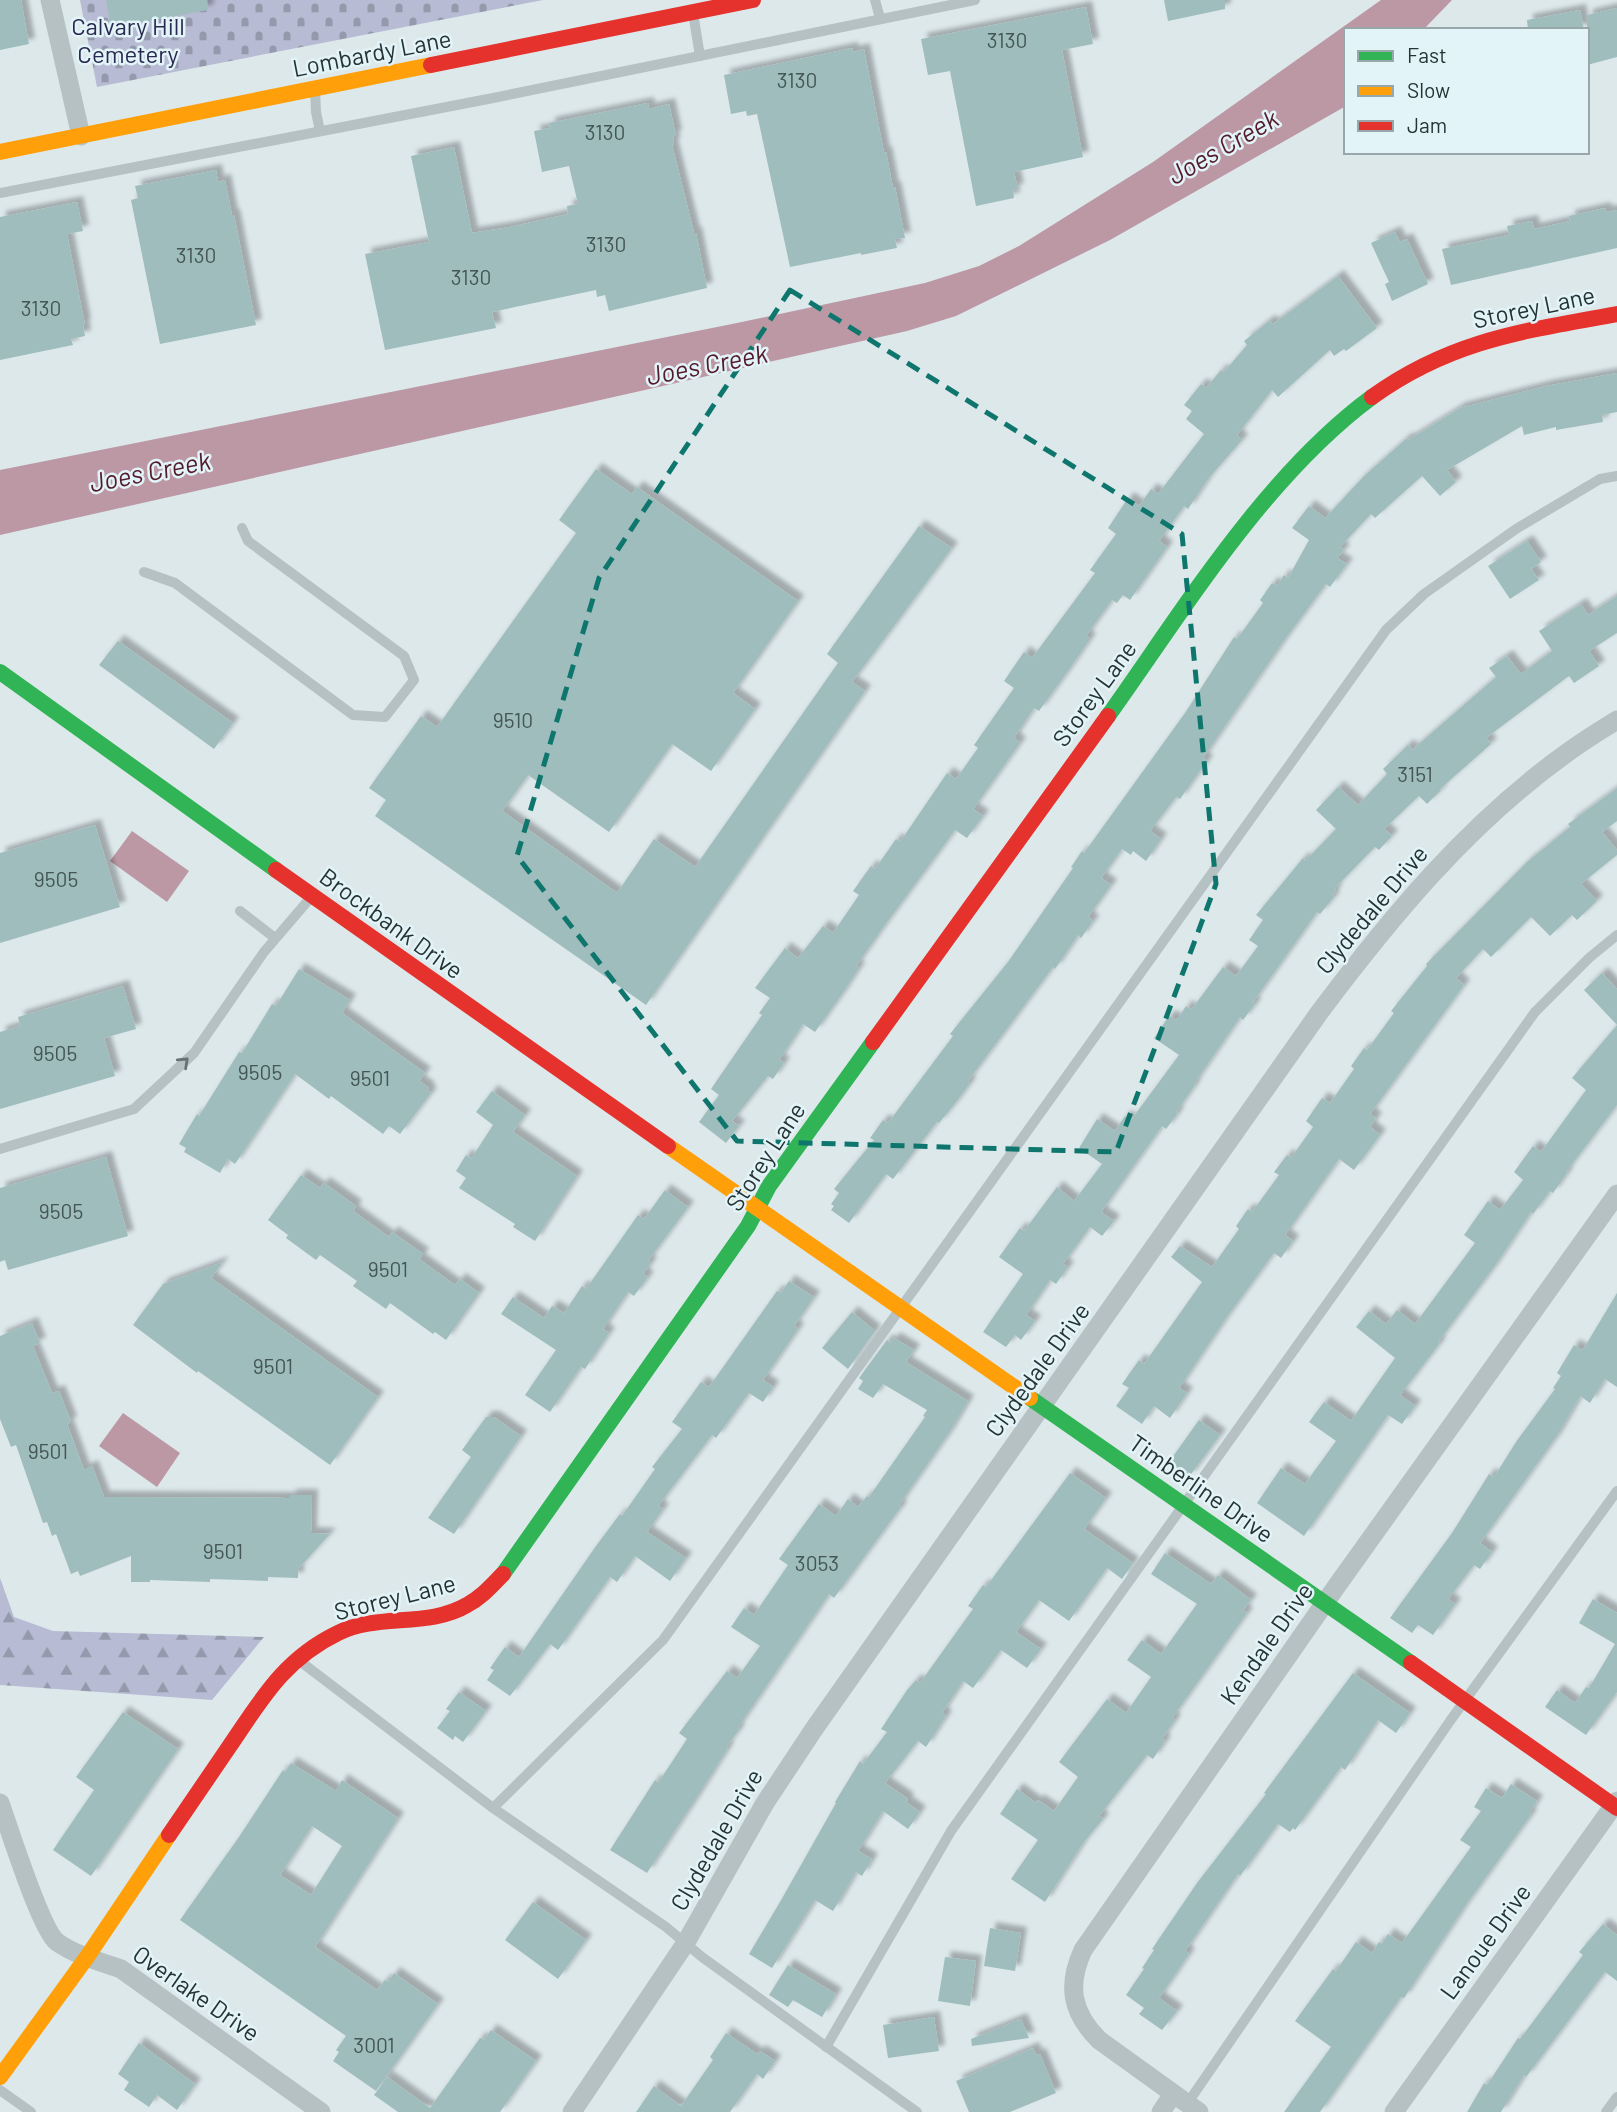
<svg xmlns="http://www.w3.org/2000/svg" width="1617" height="2112" font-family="Barlow,sans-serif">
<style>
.forest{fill:url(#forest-firs)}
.cemetery{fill:url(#cemetery-stones)}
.water{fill:#bb98a4}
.building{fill:#9fbdbd;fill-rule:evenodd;filter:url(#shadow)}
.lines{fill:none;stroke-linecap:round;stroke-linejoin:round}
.lane{stroke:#b6c1c3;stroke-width:10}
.street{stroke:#b6c1c3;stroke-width:19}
.fast{stroke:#30b455;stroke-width:16}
.slow{stroke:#ff9f0a;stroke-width:16}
.jam{stroke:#e5322d;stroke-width:16}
.oneway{stroke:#667374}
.marked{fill:none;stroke:#0f766e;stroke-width:5;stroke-dasharray:14 9;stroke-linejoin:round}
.labels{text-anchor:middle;stroke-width:5;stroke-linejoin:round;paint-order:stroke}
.number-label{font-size:21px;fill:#445656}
.park-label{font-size:24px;fill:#2b2951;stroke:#e3f4f9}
.street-label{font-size:24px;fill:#253333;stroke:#e3f4f9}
.water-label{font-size:26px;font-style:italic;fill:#541b2a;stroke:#e3f4f9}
</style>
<defs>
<pattern id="forest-firs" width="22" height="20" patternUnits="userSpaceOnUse" patternTransform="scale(1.75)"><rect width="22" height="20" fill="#b7bbd3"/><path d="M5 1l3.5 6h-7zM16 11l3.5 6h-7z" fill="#9599ac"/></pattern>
<pattern id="cemetery-stones" width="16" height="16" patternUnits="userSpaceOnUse" patternTransform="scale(1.75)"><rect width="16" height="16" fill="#b7bbd3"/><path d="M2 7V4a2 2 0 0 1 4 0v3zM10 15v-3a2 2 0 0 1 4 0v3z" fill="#9599ac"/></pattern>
<filter id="shadow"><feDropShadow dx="6" dy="-6" stdDeviation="2" flood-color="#0004"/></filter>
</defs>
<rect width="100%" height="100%" fill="#dde8eb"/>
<polygon class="forest" points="0,1578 14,1617 53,1631 264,1637 212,1700 0,1685"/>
<polygon class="cemetery" points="80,0 543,0 97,87"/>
<g class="water">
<polygon points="1381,0 1452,0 1423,30 1346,30 1346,106 1110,240 956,316 907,331 0,535 0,470 737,323 925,283 979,266 1019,246 1153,162"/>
<polygon points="132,831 189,871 167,902 110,861"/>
<polygon points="123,1413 180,1453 157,1487 99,1446"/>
</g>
<g class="building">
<polygon points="0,0 21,0 29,44 0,50"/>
<polygon points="106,0 207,0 208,10 111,28"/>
<polygon points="1164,0 1225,0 1225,9 1168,21"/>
<polygon points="1086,7 1093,44 1062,50 1083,157 1014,172 1018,189 1013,190 1014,198 976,206 950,71 928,75 921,39"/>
<polygon points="1617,8 1617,57 1587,65 1587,15"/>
<polygon points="1580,10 1584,30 1528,30 1527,20"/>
<polygon points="852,48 853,52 864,49 884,153 886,152 893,188 895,187 905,238 895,239 897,248 861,255 861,253 790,267 757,114 747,116 746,111 731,114 724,75"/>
<polygon points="648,103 649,109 669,104 676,136 673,136 674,144 672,145 694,233 696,233 707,288 609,311 605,295 597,297 596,290 492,312 496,328 385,350 365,254 429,242 411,156 454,147 472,233 510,227 568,214 567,206 578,204 569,166 542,172 534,131 550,128 549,123"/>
<polygon points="216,170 218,182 225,180 232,215 234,215 256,325 160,344 131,200 138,198 135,186"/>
<polygon points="77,202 83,231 67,234 85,325 83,325 85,336 71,339 73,345 0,360 0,217"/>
<polygon points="1605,208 1606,212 1617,210 1617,248 1451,285 1442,249 1509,235 1507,226 1532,221 1534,229 1570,221 1569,216"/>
<polygon points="1395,232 1400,242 1407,239 1428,284 1392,301 1385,284 1389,282 1371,243"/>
<polygon points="1338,276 1377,328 1346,351 1344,349 1334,356 1330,350 1278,397 1272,390 1237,435 1242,440 1208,479 1188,509 1184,506 1159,541 1167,547 1130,600 1123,595 1117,603 1112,600 1086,636 1090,639 1068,671 1039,711 1034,708 1014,738 1020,743 973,809 983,816 967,838 955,830 882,929 856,966 859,968 842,994 815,1032 803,1024 779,1060 784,1063 773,1079 768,1076 732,1121 739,1126 726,1143 699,1122 719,1095 711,1089 762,1015 759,1013 770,998 755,988 785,948 798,958 823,926 833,933 859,895 853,891 871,866 875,869 896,839 900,842 947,773 956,779 978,748 974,745 1014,688 1004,681 1024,652 1032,658 1095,573 1090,570 1116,534 1108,528 1128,498 1139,506 1151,489 1158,494 1204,434 1186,419 1192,411 1184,405 1201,384 1206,388 1221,370 1224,372 1247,345 1244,341 1269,321 1273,324"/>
<polygon points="1617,373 1617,412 1602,415 1603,422 1556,430 1556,427 1524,435 1522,426 1447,470 1456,482 1440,496 1422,476 1375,518 1371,514 1340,547 1344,550 1337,558 1347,564 1330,587 1326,584 1283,642 1203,758 1207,761 1180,799 1176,797 1150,831 1161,839 1146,861 1133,851 1131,855 1122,849 1101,878 1111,885 1088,917 1093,921 1081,938 1078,935 1055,969 1053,967 968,1081 970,1083 957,1101 939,1123 937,1122 893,1179 886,1174 849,1223 831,1210 834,1206 831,1204 839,1193 834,1189 874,1140 870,1138 883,1120 888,1123 953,1036 950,1034 1008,962 1073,868 1071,867 1082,851 1084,853 1185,713 1234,637 1237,639 1263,603 1260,600 1272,583 1277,586 1284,575 1288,578 1309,540 1292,528 1309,506 1325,518 1364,476 1407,438 1408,440 1460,408 1546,386"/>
<polygon points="596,469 632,494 637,487 798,601 733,693 755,709 711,771 672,744 609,832 528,775 502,811 617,893 654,839 695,867 838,663 827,654 919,526 952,548 852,682 865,691 646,1005 375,816 386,800 369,788 421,716 437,727 576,533 559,520"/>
<polygon points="1527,541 1541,562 1531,569 1539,580 1510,599 1488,566"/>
<polygon points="1617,596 1617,633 1589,651 1599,666 1574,683 1569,676 1486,738 1491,744 1440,789 1441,790 1427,804 1419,796 1384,829 1392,836 1379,850 1375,847 1335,888 1336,890 1332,895 1334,897 1320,914 1317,912 1253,1002 1255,1004 1243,1020 1240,1017 1194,1084 1195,1085 1176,1112 1178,1113 1166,1129 1162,1126 1101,1212 1114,1221 1102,1236 1090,1227 1063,1264 1068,1267 1056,1284 1050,1280 1026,1315 1035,1321 1021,1340 1015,1335 1006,1347 983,1332 1023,1274 999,1257 1020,1228 1024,1231 1057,1187 1074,1201 1102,1164 1079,1148 1097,1119 1115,1131 1125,1116 1131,1120 1179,1055 1154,1038 1169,1016 1177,1020 1186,1006 1191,1010 1223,967 1236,976 1258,946 1249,940 1263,920 1256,915 1303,858 1305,861 1336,829 1316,810 1338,787 1358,805 1387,774 1383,769 1408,745 1412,750 1496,677 1489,668 1507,656 1521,674 1552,651 1539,631 1581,604 1588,615"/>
<polygon points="118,641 233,723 214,749 99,665"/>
<polygon points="1617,788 1617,821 1602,832 1617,850 1617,855 1581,884 1597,901 1577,920 1572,915 1550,936 1531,917 1491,957 1483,949 1456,978 1464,985 1370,1114 1376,1118 1370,1127 1380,1135 1354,1170 1339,1159 1285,1235 1293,1241 1281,1258 1274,1253 1224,1321 1179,1388 1187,1393 1170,1418 1154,1406 1142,1424 1116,1406 1129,1388 1122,1384 1139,1360 1144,1364 1202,1282 1171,1257 1180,1246 1212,1267 1239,1229 1236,1226 1248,1209 1252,1212 1279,1175 1274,1172 1287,1155 1291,1158 1313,1127 1306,1121 1322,1098 1330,1103 1354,1069 1351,1066 1364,1048 1367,1050 1394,1013 1391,1011 1427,966 1426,964 1527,862 1570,827 1568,824"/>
<polygon points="95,825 120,907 0,943 0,853"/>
<polygon points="299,969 350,1000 342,1013 425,1073 419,1081 429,1088 427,1090 431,1093 400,1134 389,1126 383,1134 331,1096 329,1099 295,1074 235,1164 228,1159 220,1173 184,1152 186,1148 179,1144 197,1114 199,1116 239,1052 242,1053 272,1004 276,1006"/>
<polygon points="1602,973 1617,989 1617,1105 1566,1172 1567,1173 1553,1193 1550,1191 1533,1214 1531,1212 1494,1267 1438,1342 1440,1343 1400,1395 1415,1406 1402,1424 1388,1415 1304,1536 1257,1503 1281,1468 1305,1484 1336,1441 1309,1422 1324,1402 1351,1421 1395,1358 1356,1327 1369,1311 1386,1324 1397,1310 1415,1324 1475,1243 1464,1235 1488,1201 1500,1210 1523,1180 1514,1172 1533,1146 1541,1152 1586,1090 1572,1078 1617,1025 1584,990"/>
<polygon points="123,986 136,1029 104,1038 115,1076 0,1109 0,1032 20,1026 18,1017"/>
<polygon points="492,1091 525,1115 513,1132 577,1176 535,1241 513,1227 515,1224 459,1188 466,1178 456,1171 466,1155 471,1159 493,1125 476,1112"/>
<polygon points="106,1157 128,1236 8,1270 5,1260 0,1262 0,1188"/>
<polygon points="301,1175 320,1188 324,1183 356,1206 353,1211 389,1237 392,1232 423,1254 419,1259 455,1285 460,1279 479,1293 446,1340 435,1332 433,1334 390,1303 386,1309 353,1286 357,1281 320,1255 316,1260 286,1238 288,1235 268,1220"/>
<polygon points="665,1190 688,1207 648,1261 651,1263 643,1274 648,1277 634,1296 628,1292 603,1329 609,1333 585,1369 581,1367 550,1412 525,1395 556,1350 501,1314 513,1297 544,1318 552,1306 564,1313 582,1286 586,1289 638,1215 644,1219"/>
<polygon points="223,1262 211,1278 378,1397 330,1465 198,1371 197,1373 133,1325 163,1284"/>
<polygon points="789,1281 814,1297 794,1326 798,1329 763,1380 773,1387 763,1402 749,1393 716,1438 712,1435 658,1506 663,1509 647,1532 686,1558 670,1581 635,1556 617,1582 610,1577 558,1650 550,1644 510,1696 487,1680 494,1670 490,1668 505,1647 519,1657 596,1546 620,1514 622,1516 655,1469 652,1467 682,1429 672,1422 701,1382 709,1387 777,1291 781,1293"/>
<polygon points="1617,1293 1617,1387 1605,1379 1590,1403 1580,1396 1557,1436 1480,1543 1492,1552 1480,1569 1474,1565 1448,1599 1455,1604 1433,1635 1418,1625 1412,1633 1390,1618 1452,1533 1489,1474 1494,1477 1516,1442 1555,1389 1553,1388 1561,1376 1557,1373 1574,1345 1581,1350 1584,1348"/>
<polygon points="852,1312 875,1331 848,1369 822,1348"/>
<polygon points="32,1323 40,1343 33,1346 52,1393 59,1391 71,1422 67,1424 84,1470 92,1466 104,1497 290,1498 290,1495 312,1495 311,1533 330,1534 298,1569 298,1578 268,1577 268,1581 210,1579 210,1582 150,1580 150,1582 131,1582 131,1556 80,1576 78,1571 71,1574 56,1534 52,1536 47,1522 43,1523 16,1445 11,1447 0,1419 0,1336"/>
<polygon points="894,1338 914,1350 906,1362 968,1401 949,1433 899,1505 901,1507 834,1598 829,1594 737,1729 739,1730 726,1747 728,1748 697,1797 647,1873 610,1850 655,1780 658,1783 687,1739 679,1733 727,1671 737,1678 760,1646 731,1627 744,1608 754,1615 788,1565 779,1559 819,1504 836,1516 848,1499 858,1507 867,1496 869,1497 925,1417 923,1416 927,1410 883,1384 873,1398 858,1389 863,1381 859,1378 887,1340 891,1343"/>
<polygon points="486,1417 494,1417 521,1436 454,1534 428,1518 471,1457 462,1450"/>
<polygon points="1199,1420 1220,1435 1189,1477 1169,1462"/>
<polygon points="1070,1473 1106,1498 1084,1529 1133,1563 1122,1579 1107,1568 1069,1621 1039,1600 1016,1632 1041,1649 1027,1668 1001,1650 973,1688 963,1681 942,1713 946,1716 926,1747 918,1741 885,1783 908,1799 906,1802 920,1812 908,1829 883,1811 858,1851 872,1859 862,1876 856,1872 833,1911 815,1900 772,1968 749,1954 780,1902 836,1803 835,1802 860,1761 863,1764 887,1732 881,1729 907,1690 916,1680 920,1683 973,1609 968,1606 983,1585 986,1587"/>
<polygon points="1165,1553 1211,1584 1218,1575 1242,1593 1251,1600 1243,1610 1247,1613 1172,1718 1175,1720 1162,1739 1165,1741 1153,1759 1147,1755 1099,1816 1103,1819 1083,1843 1045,1902 1011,1879 1038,1840 1000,1814 1017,1789 1036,1803 1038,1800 1054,1811 1078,1777 1059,1762 1107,1699 1126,1713 1151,1677 1127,1660 1142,1640 1161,1654 1197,1604 1151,1574"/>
<polygon points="1593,1599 1617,1613 1617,1692 1586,1735 1545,1707 1557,1690 1575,1703 1586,1687 1589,1688 1615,1644 1579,1623"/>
<polygon points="1353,1673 1410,1713 1396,1733 1378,1720 1345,1770 1341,1767 1295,1830 1293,1828 1290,1832 1278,1824 1240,1876 1238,1874 1185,1951 1189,1954 1159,1998 1177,2011 1162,2030 1139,2014 1144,2008 1126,1995 1144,1969 1142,1968 1154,1950 1152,1949 1197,1883 1266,1794 1264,1793"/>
<polygon points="459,1692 486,1711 463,1742 455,1736 453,1740 437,1728 450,1711 446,1709"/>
<polygon points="123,1712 178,1749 91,1876 53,1850 94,1790 76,1777"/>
<path d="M291,1763L336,1791L342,1780L398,1818L315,1947L377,1990L385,1980L388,1982L394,1973L438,2004L376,2091L333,2061L339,2052L336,2050L346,2036L180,1920L239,1837L283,1770L285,1772ZM312,1826L342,1846L311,1895L280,1875Z"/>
<polygon points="1511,1784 1537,1801 1529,1814 1531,1815 1463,1909 1404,1998 1401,1997 1320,2112 1284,2112 1331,2047 1295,2021 1333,1969 1336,1971 1356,1942 1372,1953 1379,1942 1382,1944 1388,1934 1402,1943 1471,1847 1460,1840 1481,1811 1474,1807 1486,1788 1502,1798"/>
<polygon points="533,1902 586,1940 558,1979 505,1940"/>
<polygon points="1603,1924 1617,1935 1617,1981 1605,1972 1526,2077 1524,2075 1501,2112 1467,2112 1484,2083 1487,2085 1518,2038 1520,2039 1583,1955 1579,1952"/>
<polygon points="990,1928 1021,1933 1015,1971 984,1966"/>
<polygon points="945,1957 976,1961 970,2006 938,2001"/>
<polygon points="788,1965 836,1994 822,2017 793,2000 788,2007 769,1995"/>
<polygon points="934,2017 939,2051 888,2058 883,2025"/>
<polygon points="1021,2019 1029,2038 972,2046 971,2039"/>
<polygon points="491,2030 536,2061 500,2112 398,2112 374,2095 387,2077 430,2108 480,2038 484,2040"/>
<polygon points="726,2033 757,2054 760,2051 775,2061 763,2079 757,2074 730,2112 636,2112 654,2086 681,2106 713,2060 710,2057"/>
<polygon points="139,2043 195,2084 177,2110 157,2095 149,2107 124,2090 129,2082 118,2074"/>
<polygon points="1033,2048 1036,2055 1040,2054 1056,2093 1010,2112 969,2112 956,2081"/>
</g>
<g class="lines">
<g class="lane">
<polyline points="875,0 880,18"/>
<polyline points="693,13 700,56"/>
<polyline points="315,89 316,112 320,131"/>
<polyline points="0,193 488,99 975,0"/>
<polyline points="144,572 175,583 353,715 385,717 414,680 404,656 248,541 242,528"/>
<polyline points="240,911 275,938"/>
<polyline points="0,1149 134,1109 194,1053 264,952 312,896"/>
<polyline points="301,1662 493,1808 666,1927 702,1957 917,2112"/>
<polyline points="493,1808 663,1640 1386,630 1424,594 1516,529 1600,479 1617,476"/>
<polyline points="826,2047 951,1831 1535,1012 1589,958 1617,935"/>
<polyline points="0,2090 31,2112"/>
<polyline points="1187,2104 1450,1721 1617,1491"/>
<polyline points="1606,2112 1617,2097"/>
</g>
<g class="street">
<polyline points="50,0 81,136"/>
<path d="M0,1803C9,1828 41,1930 57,1942C75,1955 101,1962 121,1969L321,2112"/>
<path d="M572,2112L685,1944L765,1803L814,1729L1319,1013C1390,918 1467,825 1564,755C1581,742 1599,731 1617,720"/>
<polyline points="1161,2112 1173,2094"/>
<path d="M1199,2112L1099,2040C1071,2012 1067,1985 1083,1950L1336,1587L1617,1194"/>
<polyline points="1394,2112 1617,1801"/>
</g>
<g class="fast">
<polyline points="0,672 276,870"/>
<path d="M1108,716C1185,608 1265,476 1372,397"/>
<polyline points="1030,1398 1411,1663"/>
<polyline points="503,1574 748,1226 769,1186 873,1042"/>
</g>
<g class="slow">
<polyline points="0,152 431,65"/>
<polyline points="668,1146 1030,1398"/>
<polyline points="0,2077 87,1957 169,1835"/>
</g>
<g class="jam">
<polyline points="431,65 753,0"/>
<path d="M1372,397C1451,340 1524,331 1617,314"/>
<polyline points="276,870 668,1146"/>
<polyline points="873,1042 1108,716"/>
<polyline points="1411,1663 1617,1808"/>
<path d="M169,1835C189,1806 209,1776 229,1747C261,1700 284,1659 338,1633C378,1613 428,1628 467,1605C482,1597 491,1586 503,1574"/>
</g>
</g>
<defs><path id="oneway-chevron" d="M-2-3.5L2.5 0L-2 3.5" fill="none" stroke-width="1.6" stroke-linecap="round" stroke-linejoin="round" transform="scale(1.75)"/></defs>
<use class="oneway" href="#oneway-chevron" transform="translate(184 1062) rotate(-43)"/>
<path class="marked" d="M790,290L1182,534L1216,884L1116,1152L737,1141L517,856L599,578Z"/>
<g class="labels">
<g class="number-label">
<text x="1007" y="48">3130</text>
<text x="797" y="88">3130</text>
<text x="605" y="140">3130</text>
<text x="606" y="252">3130</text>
<text x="196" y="263">3130</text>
<text x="471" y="285">3130</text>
<text x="41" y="316">3130</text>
<text x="513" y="728">9510</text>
<text x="1415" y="782">3151</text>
<text x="56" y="887">9505</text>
<text x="55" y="1061">9505</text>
<text x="260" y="1080">9505</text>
<text x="370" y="1086">9501</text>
<text x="61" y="1219">9505</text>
<text x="388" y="1277">9501</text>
<text x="273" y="1374">9501</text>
<text x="48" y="1459">9501</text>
<text x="223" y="1559">9501</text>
<text x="817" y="1571">3053</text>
<text x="374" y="2053">3001</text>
</g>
<g class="park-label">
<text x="128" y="35">Calvary Hill<tspan x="128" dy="28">Cemetery</tspan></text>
</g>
<g class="street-label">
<text transform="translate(372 54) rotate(-11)" y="8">Lombardy Lane</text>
<text transform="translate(1534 308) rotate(-12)" y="8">Storey Lane</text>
<text transform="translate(1095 694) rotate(-54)" y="8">Storey Lane</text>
<text transform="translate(1372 910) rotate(-50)" y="8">Clydedale Drive</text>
<text transform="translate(391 924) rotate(36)" y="8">Brockbank Drive</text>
<text transform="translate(766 1157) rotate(-57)" y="8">Storey Lane</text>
<text transform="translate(1038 1370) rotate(-54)" y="8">Clydedale Drive</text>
<text transform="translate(1201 1489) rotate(35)" y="8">Timberline Drive</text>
<text transform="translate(395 1598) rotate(-14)" y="8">Storey Lane</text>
<text transform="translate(1267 1644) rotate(-55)" y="8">Kendale Drive</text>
<text transform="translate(717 1840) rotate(-60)" y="8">Clydedale Drive</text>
<text transform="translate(1486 1942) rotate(-54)" y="8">Lanoue Drive</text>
<text transform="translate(196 1994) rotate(35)" y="8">Overlake Drive</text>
</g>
<g class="water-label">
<text transform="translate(1223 147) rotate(-30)" y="9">Joes Creek</text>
<text transform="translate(707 365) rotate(-11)" y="9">Joes Creek</text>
<text transform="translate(150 472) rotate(-11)" y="9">Joes Creek</text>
</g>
</g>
<rect x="1344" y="28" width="245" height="126" fill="#e3f4f9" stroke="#97a7aa" stroke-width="2"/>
<rect x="1358" y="51" width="35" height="10" fill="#30b455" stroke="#97a7aa" stroke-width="2"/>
<text x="1407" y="63" font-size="21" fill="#253333">Fast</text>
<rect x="1358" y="86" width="35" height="10" fill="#ff9f0a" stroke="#97a7aa" stroke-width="2"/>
<text x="1407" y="98" font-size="21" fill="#253333">Slow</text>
<rect x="1358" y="121" width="35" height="10" fill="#e5322d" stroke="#97a7aa" stroke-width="2"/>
<text x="1407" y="133" font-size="21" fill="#253333">Jam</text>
</svg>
